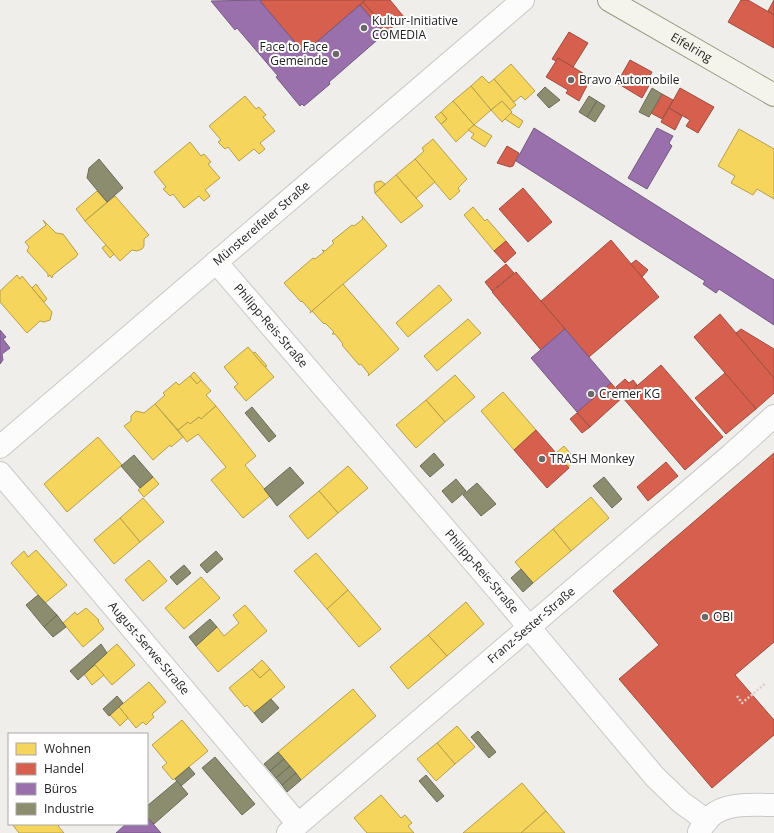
<svg xmlns="http://www.w3.org/2000/svg" width="774" height="833" font-family="'Open Sans',sans-serif">
<style>
.homes{fill:#f6d55c;stroke:#b69f4b}
.shops{fill:#d6604d;stroke:#a04d40}
.offices{fill:#9970ab;stroke:#755982}
.industry{fill:#8c8c6e;stroke:#6c6c57}
.lines{fill:none;stroke-linecap:round;stroke-linejoin:round}
.minor-casing{stroke:#c9c8c7;stroke-width:24}
.tertiary-casing{stroke:#c9c8c7;stroke-width:24}
.secondary-casing{stroke:#999a82;stroke-width:24}
.path{stroke:#dccecd;stroke-width:2.5;stroke-dasharray:2 2;stroke-linecap:butt}
.minor{stroke:#fdfcfc;stroke-width:22}
.tertiary{stroke:#fdfcfc;stroke-width:22}
.secondary{stroke:#f4f4ed;stroke-width:22}
.poi-dot{fill:#6a6968;stroke:#fff;stroke-width:1.5}
.labels{text-anchor:middle;stroke-width:4;stroke-linejoin:round;paint-order:stroke}
.poi-label{font-size:12px;fill:#222;stroke:#fff;text-anchor:start}
.street-label{font-size:12px;fill:#222;stroke:#fff}
</style>
<rect width="100%" height="100%" fill="#f0eeeb"/>
<g class="homes">
<polygon points="511,64 535,91 525,100 521,96 514,102 494,79"/>
<polygon points="482,76 489,83 494,79 516,105 510,110 502,101 491,110 471,86"/>
<polygon points="471,86 491,110 474,125 453,101"/>
<polygon points="245,96 256,109 259,107 266,115 263,117 275,131 260,143 265,149 259,154 254,149 239,161 228,147 225,149 218,142 221,140 209,126"/>
<polygon points="453,101 474,125 456,142 441,124 447,119 441,112"/>
<polygon points="502,101 512,112 502,122 491,110"/>
<polygon points="441,112 447,119 441,124 435,117"/>
<polygon points="511,113 523,121 519,128 505,119"/>
<polygon points="474,125 492,136 485,147 471,138 474,134 468,130"/>
<polygon points="739,129 774,149 774,199 757,189 753,195 731,183 735,176 718,166"/>
<polygon points="433,139 467,179 458,188 460,191 450,200 415,159 424,151 422,148"/>
<polygon points="190,142 201,156 204,154 211,162 208,164 220,178 205,190 210,196 204,201 199,196 184,208 173,194 170,196 163,189 166,187 154,172"/>
<polygon points="415,159 435,182 416,198 396,175"/>
<polygon points="396,175 423,206 401,223 375,193"/>
<polygon points="381,181 385,184 375,193 374,185 376,182"/>
<polygon points="97,191 107,202 85,221 76,209"/>
<polygon points="115,196 149,235 144,239 144,246 142,249 137,251 132,250 120,261 85,221"/>
<polygon points="473,207 485,221 487,219 506,241 494,251 464,215"/>
<polygon points="362,216 387,246 310,313 311,311 302,301 301,302 284,283 313,258 315,259 324,252 322,250 325,251 334,243 332,241 352,225 354,226 363,219"/>
<polygon points="43,220 56,233 63,234 78,254 75,258 73,259 53,275 52,278 50,275 48,277 48,274 27,251 29,247 25,242 46,225"/>
<polygon points="106,245 114,254 110,258 102,248"/>
<polygon points="17,275 20,279 22,276 52,312 50,320 44,322 40,321 27,333 0,302 0,291"/>
<polygon points="36,284 47,299 44,302 32,288"/>
<polygon points="343,284 399,349 368,376 369,374 361,364 359,365 342,345 343,344 335,334 332,334 334,332 325,323 324,324 312,311"/>
<polygon points="439,285 452,300 408,337 396,323"/>
<polygon points="468,319 481,333 437,371 424,356"/>
<polygon points="248,347 274,377 246,401 234,387 238,384 224,367"/>
<polygon points="255,352 267,366 265,367 253,353"/>
<polygon points="194,372 201,380 197,384 190,376"/>
<polygon points="455,375 475,397 445,422 426,400"/>
<polygon points="190,376 197,384 201,380 211,391 206,395 216,406 201,419 199,417 190,424 188,422 178,430 155,404 165,395 163,393 176,382 179,385"/>
<polygon points="503,392 536,430 514,450 481,411"/>
<polygon points="426,400 445,422 416,448 396,425"/>
<polygon points="155,404 183,437 171,447 170,445 153,460 124,426 131,421 131,416 136,411 144,413"/>
<polygon points="216,406 256,456 245,465 270,496 243,518 211,480 226,467 198,434 187,442 178,430 188,422 190,424 199,417 201,419"/>
<polygon points="98,437 122,465 67,512 44,484"/>
<polygon points="564,446 576,460 568,467 556,453"/>
<polygon points="348,466 368,488 338,513 319,491"/>
<polygon points="153,477 159,484 144,497 138,490"/>
<polygon points="319,491 338,513 308,539 289,516"/>
<polygon points="591,497 609,518 571,551 553,529"/>
<polygon points="143,498 164,522 140,542 120,518"/>
<polygon points="120,518 140,542 114,564 94,540"/>
<polygon points="553,529 571,551 533,583 515,562"/>
<polygon points="36,550 67,585 45,603 11,563 24,551 28,557"/>
<polygon points="316,553 348,590 327,609 294,571"/>
<polygon points="149,560 167,581 143,601 125,580"/>
<polygon points="201,577 220,598 184,629 165,608"/>
<polygon points="348,590 381,629 359,647 327,609"/>
<polygon points="466,602 484,624 447,656 428,635"/>
<polygon points="245,605 267,631 218,672 196,646 217,627 224,636 239,623 233,615"/>
<polygon points="86,608 99,620 98,621 104,629 83,647 63,623 75,612 77,615"/>
<polygon points="428,635 447,656 408,689 390,667"/>
<polygon points="117,644 135,665 112,685 94,664"/>
<polygon points="262,660 270,669 260,678 252,669"/>
<polygon points="95,665 104,675 92,685 84,674"/>
<polygon points="252,669 260,678 270,669 285,687 254,713 247,705 245,707 229,688"/>
<polygon points="149,682 166,702 152,714 154,717 146,725 143,722 136,728 119,707"/>
<polygon points="353,689 376,716 301,780 278,752"/>
<polygon points="119,707 128,718 120,726 110,715"/>
<polygon points="182,720 208,751 173,780 162,767 167,763 152,745"/>
<polygon points="457,726 475,747 455,764 437,743"/>
<polygon points="437,743 455,764 436,781 417,759"/>
<polygon points="522,783 546,811 521,833 463,833"/>
<polygon points="381,795 401,818 405,815 412,823 408,826 414,833 367,833 354,818"/>
<polygon points="546,811 565,833 521,833"/>
<polygon points="12,824 60,824 58,826 64,833 19,833"/>
</g>
<g class="shops">
<polygon points="262,0 365,0 304,53 260,1"/>
<polygon points="365,0 390,0 404,17 388,31 363,2"/>
<polygon points="741,0 748,0 774,15 774,48 728,22"/>
<polygon points="774,0 774,15 768,11"/>
<polygon points="363,2 384,26 381,29 360,5"/>
<polygon points="569,32 588,43 573,67 558,58 556,61 552,59"/>
<polygon points="558,58 591,78 579,101 566,93 568,90 546,77"/>
<polygon points="630,60 652,72 648,80 651,82 642,98 617,83"/>
<polygon points="680,88 714,107 698,133 686,126 690,120 669,108"/>
<polygon points="662,94 673,100 662,119 651,113"/>
<polygon points="669,108 682,116 675,130 661,122"/>
<polygon points="507,146 519,153 513,166 510,167 497,163"/>
<polygon points="523,188 552,222 528,242 499,209"/>
<polygon points="611,240 659,297 589,357 541,301"/>
<polygon points="506,241 516,253 505,263 494,251"/>
<polygon points="636,260 648,270 642,277 631,264"/>
<polygon points="506,264 514,273 492,291 485,282"/>
<polygon points="516,272 565,329 541,350 492,292"/>
<polygon points="720,314 774,378 774,393 756,409 694,337"/>
<polygon points="741,329 774,349 774,378 736,333"/>
<polygon points="661,365 723,437 685,470 623,398"/>
<polygon points="725,373 756,409 726,434 695,398"/>
<polygon points="625,379 629,383 633,380 637,385 623,397 616,387"/>
<polygon points="611,383 623,397 590,427 577,412"/>
<polygon points="577,413 590,427 582,433 570,419"/>
<polygon points="536,430 569,468 547,488 514,450"/>
<polygon points="774,453 774,642 735,675 774,720 774,735 712,788 619,679 659,645 613,591"/>
<polygon points="666,462 678,476 648,501 637,487"/>
</g>
<g class="offices">
<polygon points="262,0 260,1 304,53 360,5 386,35 383,35 329,82 330,84 304,106 302,104 300,106 276,77 278,76 237,28 235,30 211,1"/>
<polygon points="534,128 774,280 774,325 719,289 716,293 703,284 705,281 516,161"/>
<polygon points="657,128 673,136 669,143 672,146 647,189 628,178"/>
<polygon points="565,329 611,383 577,412 531,358"/>
<polygon points="0,330 6,337 3,339 10,348 2,354 3,360 0,364"/>
<polygon points="147,817 161,833 116,833 126,824 147,824"/>
</g>
<g class="industry">
<polygon points="545,87 560,100 549,108 537,95"/>
<polygon points="652,88 662,94 649,117 639,112"/>
<polygon points="589,96 597,101 587,117 579,112"/>
<polygon points="597,101 605,106 595,122 587,117"/>
<polygon points="99,159 123,188 107,202 87,178 89,168"/>
<polygon points="252,407 276,436 269,442 245,413"/>
<polygon points="434,453 444,465 430,477 420,466"/>
<polygon points="134,455 153,477 140,488 121,466"/>
<polygon points="290,467 304,483 277,506 264,489"/>
<polygon points="604,477 622,499 612,508 593,486"/>
<polygon points="456,479 466,491 452,503 442,491"/>
<polygon points="477,483 496,504 481,516 463,495"/>
<polygon points="216,551 223,559 207,573 200,565"/>
<polygon points="184,565 191,573 177,585 170,577"/>
<polygon points="521,569 533,583 523,592 511,578"/>
<polygon points="38,595 57,615 44,627 26,605"/>
<polygon points="57,615 66,627 53,637 44,627"/>
<polygon points="210,619 217,627 196,646 189,637"/>
<polygon points="101,644 107,653 78,680 70,671"/>
<polygon points="117,696 123,703 109,716 103,709"/>
<polygon points="271,699 279,708 262,723 254,713"/>
<polygon points="478,731 496,752 489,758 471,737"/>
<polygon points="278,752 284,759 270,771 264,764"/>
<polygon points="215,757 255,804 242,815 202,768"/>
<polygon points="284,759 290,766 276,778 270,771"/>
<polygon points="290,766 296,773 282,785 276,778"/>
<polygon points="189,767 195,774 181,786 175,779"/>
<polygon points="296,773 301,780 287,792 282,785"/>
<polygon points="426,775 444,796 437,802 419,781"/>
<polygon points="177,781 188,794 154,824 147,817 147,806"/>
</g>
<g class="lines">
<defs>
<g id="minor">
<path id="s1" d="M216,262L502,595L655,777L681,802L707,821"/>
<path id="s2" d="M0,473L298,824"/>
<path d="M699,832C702,827 706,821 710,817C725,802 755,805 774,805"/>
<path id="s3" d="M288,833L732,454L774,416"/>
</g>
<g id="tertiary">
<path id="s4" d="M0,447L523,0"/>
</g>
<g id="secondary">
<path id="s5" d="M609,0L774,95"/>
</g>
</defs>
<use href="#minor" class="minor-casing"/>
<use href="#tertiary" class="tertiary-casing"/>
<use href="#secondary" class="secondary-casing"/>
<polyline class="path" points="737,696 742,703 765,684"/>
<use href="#minor" class="minor"/>
<use href="#tertiary" class="tertiary"/>
<use href="#secondary" class="secondary"/>
</g>
<g class="poi-dot">
<circle cx="364" cy="28" r="4"/>
<circle cx="336" cy="54" r="4"/>
<circle cx="571" cy="80" r="4"/>
<circle cx="591" cy="394" r="4"/>
<circle cx="542" cy="459" r="4"/>
<circle cx="705" cy="617" r="4"/>
</g>
<g class="labels">
<g class="poi-label">
<text x="372" y="25">Kultur-Initiative<tspan x="372" dy="14">COMEDIA</tspan></text>
<text x="328" y="51" text-anchor="end">Face to Face<tspan x="328" dy="14">Gemeinde</tspan></text>
<text x="579" y="84">Bravo Automobile</text>
<text x="599" y="398">Cremer KG</text>
<text x="550" y="463">TRASH Monkey</text>
<text x="713" y="621">OBI</text>
</g>
<g class="street-label">
<text dy="4" stroke="none"><textPath href="#s5" startOffset="95">Eifelring</textPath></text>
<text dy="4" stroke="none"><textPath href="#s4" startOffset="344">Münstereifeler Straße</textPath></text>
<text dy="4" stroke="none"><textPath href="#s1" startOffset="84">Philipp-Reis-Straße</textPath></text>
<text dy="4" stroke="none"><textPath href="#s1" startOffset="408">Philipp-Reis-Straße</textPath></text>
<text dy="4" stroke="none"><textPath href="#s3" startOffset="320">Franz-Sester-Straße</textPath></text>
<text dy="4" stroke="none"><textPath href="#s2" startOffset="230">August-Serwe-Straße</textPath></text>
</g>
</g>
<rect x="8" y="733" width="140" height="92" fill="#ffffff" stroke="#a7a7a7"/>
<rect x="16" y="743" width="20" height="12" fill="#f6d55c" stroke="#a7a7a7"/>
<text x="44" y="753" font-size="12" fill="#222222">Wohnen</text>
<rect x="16" y="763" width="20" height="12" fill="#d6604d" stroke="#a7a7a7"/>
<text x="44" y="773" font-size="12" fill="#222222">Handel</text>
<rect x="16" y="783" width="20" height="12" fill="#9970ab" stroke="#a7a7a7"/>
<text x="44" y="793" font-size="12" fill="#222222">Büros</text>
<rect x="16" y="803" width="20" height="12" fill="#8c8c6e" stroke="#a7a7a7"/>
<text x="44" y="813" font-size="12" fill="#222222">Industrie</text>
</svg>
